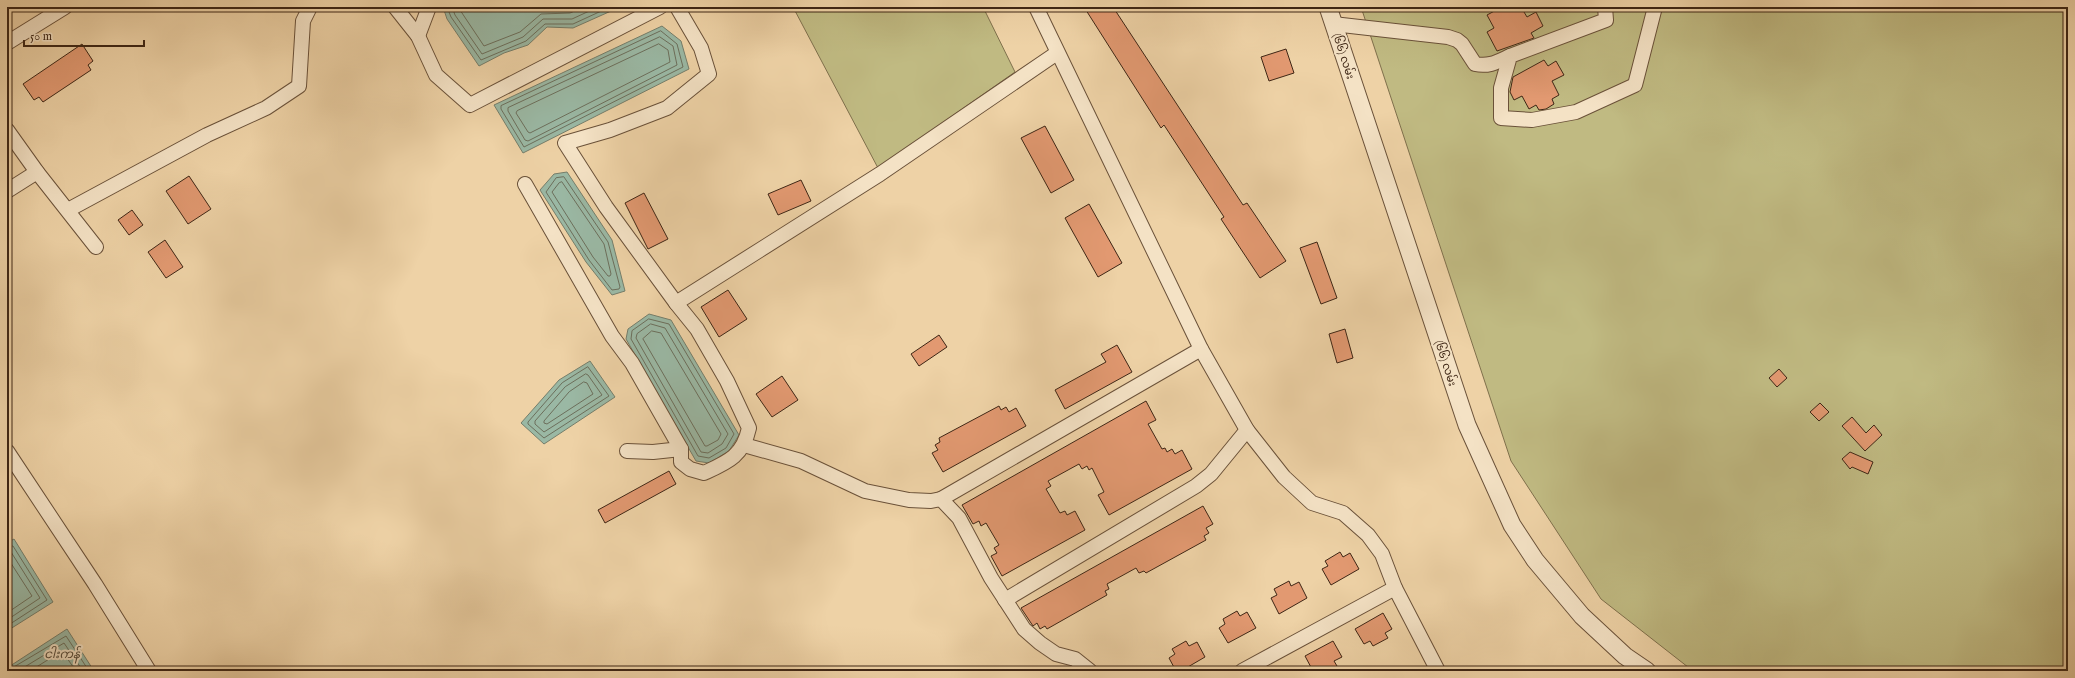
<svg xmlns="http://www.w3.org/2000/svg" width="2075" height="678" font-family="'IM FELL English','Noto Sans Myanmar',serif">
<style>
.green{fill:#c0ba82;stroke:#7f704c}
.water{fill:#9ab8a4;stroke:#757e6b}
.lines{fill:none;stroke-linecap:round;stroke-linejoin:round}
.shore{stroke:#6c6f5c;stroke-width:1}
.building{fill:#e29971;stroke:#3e2615}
.minor-casing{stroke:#6a5139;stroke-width:16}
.tertiary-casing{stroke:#6a5139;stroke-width:19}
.minor{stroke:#f4e2c5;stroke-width:14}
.tertiary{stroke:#f4e2c5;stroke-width:17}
.labels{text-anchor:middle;stroke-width:4;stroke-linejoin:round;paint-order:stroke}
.street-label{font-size:11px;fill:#3e2615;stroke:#f4e2c5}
.water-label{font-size:12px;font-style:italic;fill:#554a39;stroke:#f4e2c5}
</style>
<rect width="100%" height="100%" fill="#eed2a6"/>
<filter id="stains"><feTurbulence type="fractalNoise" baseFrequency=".005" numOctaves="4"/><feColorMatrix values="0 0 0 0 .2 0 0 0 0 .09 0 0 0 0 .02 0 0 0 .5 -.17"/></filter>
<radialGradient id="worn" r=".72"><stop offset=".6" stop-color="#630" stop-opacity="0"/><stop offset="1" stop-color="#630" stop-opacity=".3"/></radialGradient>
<g class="green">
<polygon points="793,7 983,7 1015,72 878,168"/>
<polygon points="1361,7 2068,7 2068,671 1693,671 1601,599 1511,461"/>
</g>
<g class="water">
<polygon points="443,7 620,7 573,28 547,27 528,45 504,53 479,66 447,19"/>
<polygon points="662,26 681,41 689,69 523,153 494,105"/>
<polygon points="567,172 612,240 625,291 612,295 586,262 540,190 554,174"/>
<polygon points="649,314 671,320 739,435 729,451 709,463 696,461 626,339 628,329"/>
<polygon points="590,361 615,397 544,444 521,423 559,380"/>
<polygon points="14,539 53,602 7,631 7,543"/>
<polygon points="67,629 94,671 7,671 7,668"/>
</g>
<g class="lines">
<g class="shore">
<polyline points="447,7 451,17 481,60 526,41 545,24 573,24 610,7"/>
<polyline points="452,7 455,15 482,54 523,37 543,19 572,19 598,7"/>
<polyline points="458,7 484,46 520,32 541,14 570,13 584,7"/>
<polygon points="661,31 677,44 683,67 524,147 501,109 501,106"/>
<polygon points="660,37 673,46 677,65 528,141 525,140 508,111 508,108"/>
<polygon points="659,44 668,50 670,62 530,133 528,132 516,113 517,111"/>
<polygon points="564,177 608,242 620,287 619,289 612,290 589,260 546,192 556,178"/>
<polygon points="562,182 604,244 611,274 610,276 608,276 593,257 552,192 559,183"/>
<polygon points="649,319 669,324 734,434 726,448 709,458 698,456 631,339 632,331"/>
<polygon points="651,324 665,328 728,434 722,444 708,453 701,452 636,338 637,334"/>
<polygon points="652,331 661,333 721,434 718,440 707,446 705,446 643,339"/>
<polygon points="588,367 609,396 544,438 528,424 528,422 562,383"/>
<polygon points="586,374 588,375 602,395 544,432 535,424 535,421 565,387"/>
<polygon points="584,382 587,383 593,394 547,424 544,423 544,421 569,392"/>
<polyline points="7,546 13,546 47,600 7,626"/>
<polyline points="7,551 11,552 40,598 7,620"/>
<polyline points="7,557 32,596 7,613"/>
<polyline points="7,671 66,636 89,671"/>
<polyline points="18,671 64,643 83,671"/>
<polyline points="30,671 62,651 76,671"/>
</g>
</g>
<g class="building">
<polygon points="1084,7 1113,7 1243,205 1247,203 1286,261 1260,278 1221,219 1224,217 1164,125 1161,128"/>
<polygon points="1502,7 1521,7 1527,17 1536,12 1543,26 1531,33 1534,38 1497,51 1487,32 1494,28 1487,15"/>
<polygon points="82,44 93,61 88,65 91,70 43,102 39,97 34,100 23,84"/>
<polygon points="1286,49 1294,73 1269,81 1261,57"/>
<polygon points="1544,60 1548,66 1556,61 1564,75 1552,81 1559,95 1552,99 1554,104 1546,109 1539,110 1536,105 1529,109 1522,96 1514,100 1510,92 1513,77"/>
<polygon points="1045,126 1074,180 1051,193 1021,138"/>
<polygon points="189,176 211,209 188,224 166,191"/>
<polygon points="801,180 811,201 778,215 768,194"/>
<polygon points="644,193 668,239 648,249 625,203"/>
<polygon points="1089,204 1122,263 1098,277 1065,218"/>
<polygon points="132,210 143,225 129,235 118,220"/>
<polygon points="165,240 183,267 166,278 148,252"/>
<polygon points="1317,242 1337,298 1321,304 1300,248"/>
<polygon points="728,290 747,319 719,337 701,307"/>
<polygon points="1345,329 1353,358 1337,363 1329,334"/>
<polygon points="939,335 947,347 919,366 911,354"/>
<polygon points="1117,345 1132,372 1065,409 1055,390 1106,362 1101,354"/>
<polygon points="1779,369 1787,378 1777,387 1769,378"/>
<polygon points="782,376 798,400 772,417 756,394"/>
<polygon points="1146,401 1156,420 1148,424 1162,449 1165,448 1167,452 1172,449 1175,454 1182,450 1192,469 1109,515 1098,495 1104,492 1092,468 1089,470 1087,466 1082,469 1079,464 1048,481 1051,486 1046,489 1060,513 1065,511 1067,515 1075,511 1085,530 1002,576 991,556 997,553 994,548 999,545 986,523 981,526 979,521 973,524 962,505"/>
<polygon points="1820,403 1829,412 1819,421 1810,412"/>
<polygon points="999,406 1001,410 1006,407 1009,412 1016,408 1026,426 943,472 932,453 938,450 935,445 940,442 939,438"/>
<polygon points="1852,417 1866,433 1874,425 1882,435 1865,451 1842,426"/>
<polygon points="1850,452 1873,462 1868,474 1852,467 1850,469 1842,459"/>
<polygon points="669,471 676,484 605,523 598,510"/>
<polygon points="1203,506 1213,524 1206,528 1209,533 1204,536 1206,540 1146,573 1144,571 1139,573 1136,568 1107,584 1109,589 1105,591 1107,595 1047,629 1045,626 1040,629 1037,623 1033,626 1021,608"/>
<polygon points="1340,552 1343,557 1350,553 1359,569 1331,585 1322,569 1328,566 1325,561"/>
<polygon points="1289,581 1291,586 1299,582 1307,598 1279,614 1271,598 1277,595 1274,589"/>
<polygon points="1237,611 1240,616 1247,612 1256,628 1228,643 1219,628 1225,624 1223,619"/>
<polygon points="1383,613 1392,629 1385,633 1388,638 1373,646 1370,641 1364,644 1355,629"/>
<polygon points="1186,641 1189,646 1197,642 1205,657 1181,671 1176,671 1169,658 1175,654 1172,649"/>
<polygon points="1333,641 1342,657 1334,661 1337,666 1328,671 1313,671 1305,656"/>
</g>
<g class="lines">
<defs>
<g id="minor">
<polyline points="395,7 418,36 436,75 470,105 660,7"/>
<polyline points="1036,7 1201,349 1247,430 1284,477 1312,503 1343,513 1368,535 1382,554 1395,588 1438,671"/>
<polyline points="1605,7 1606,20 1510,56 1501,88 1501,118 1532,120 1576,112 1635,85 1655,7"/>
<path d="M1333,24L1448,37L1457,40L1462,44L1475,64C1489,67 1497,62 1510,56"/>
<polyline points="418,36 429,7"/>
<polyline points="7,43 65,7"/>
<polyline points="7,130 37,172 96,247"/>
<path d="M525,184L612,336L632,363L681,449V462L690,469L704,473C728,462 743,456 749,428L727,381L697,329L676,303L606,207L565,143L610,130L667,108L709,74L701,48L677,7"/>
<polyline points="7,191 37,172"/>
<polyline points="68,210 207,135 266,108 299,86 303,21 310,7"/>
<polyline points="676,303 880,174 1057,53"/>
<polyline points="744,445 801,461 865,491 909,500 931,501 941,499 959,518 991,578 1024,629 1040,643 1056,654 1075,659 1090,671"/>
<polyline points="7,451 95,584 149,671"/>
<polyline points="627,451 653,452 681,449"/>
<polyline points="941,499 1201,349"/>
<polyline points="1005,600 1196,486 1211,474 1247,430"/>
<polyline points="1242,671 1395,588"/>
</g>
<polyline id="tertiary" points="1328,7 1467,425 1512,525 1535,560 1582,616 1625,656 1647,671"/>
</defs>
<use href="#minor" class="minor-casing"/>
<use href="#tertiary" class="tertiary-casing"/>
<use href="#minor" class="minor"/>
<use href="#tertiary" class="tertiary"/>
</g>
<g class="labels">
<g class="street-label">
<text transform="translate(1344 56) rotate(72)" y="4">(၆၆) လမ်း</text>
<text transform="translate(1446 363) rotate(72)" y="4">(၆၆) လမ်း</text>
</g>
<g class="water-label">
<text x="62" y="658">ငါးကန်</text>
</g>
</g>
<rect width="2075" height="678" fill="none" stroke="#eed2a6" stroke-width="24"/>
<rect x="8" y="8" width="2059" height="662" fill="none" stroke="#3e2615" stroke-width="2"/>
<rect x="12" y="12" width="2051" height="654" fill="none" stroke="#3e2615"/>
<path d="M24 40v6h120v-6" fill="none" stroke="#3e2615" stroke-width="2"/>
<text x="30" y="40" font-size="12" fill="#3e2615" stroke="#f4e2c5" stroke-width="3" paint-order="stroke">50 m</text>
<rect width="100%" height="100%" filter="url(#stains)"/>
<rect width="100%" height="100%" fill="url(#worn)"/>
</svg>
